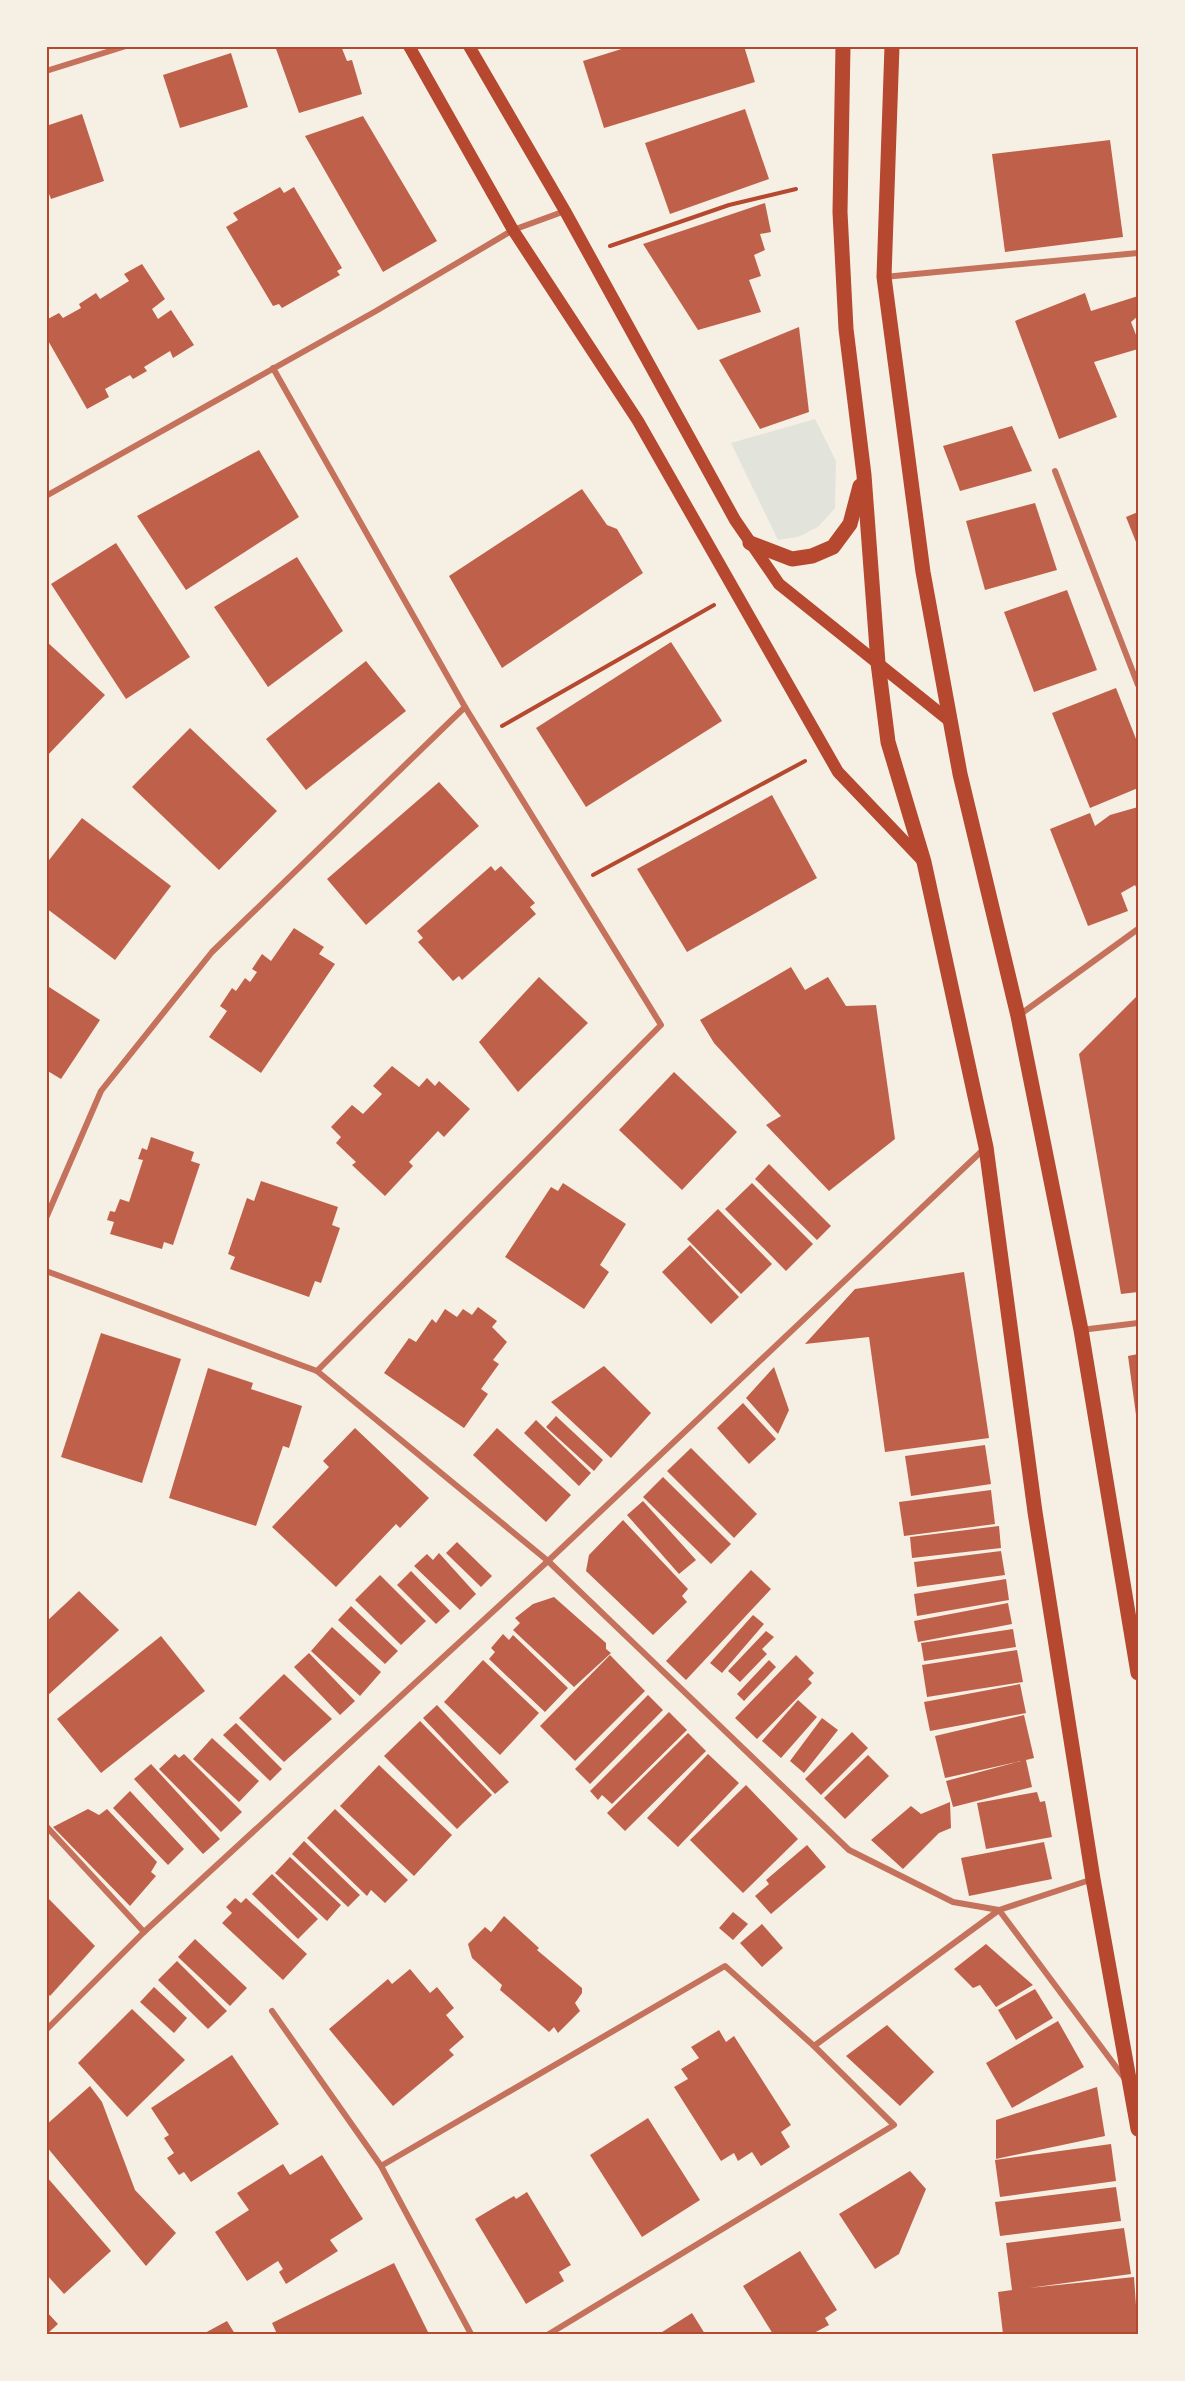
<svg xmlns="http://www.w3.org/2000/svg" width="1185" height="2381" font-family="Poppins,sans-serif">
<style>
.green{fill:#e2e4dc}
.building{fill:#bf614a}
.lines{fill:none;stroke-linecap:round;stroke-linejoin:round}
.path{stroke:#b5482f;stroke-width:4}
.minor{stroke:#c5725c;stroke-width:6}
.secondary{stroke:#b5482f;stroke-width:12}
.primary{stroke:#b5482f;stroke-width:15}
.neatline{fill:none;stroke:#b5482f;stroke-width:2}
</style>
<rect width="100%" height="100%" fill="#f6efe4"/>
<polygon class="green" points="815,419 836,461 835,508 818,527 798,537 778,540 731,443"/>
<g class="building">
<polygon points="275,46 341,46 347,61 352,60 362,94 299,113"/>
<polygon points="631,46 744,46 755,82 604,128 583,61"/>
<polygon points="231,53 248,107 180,128 163,75"/>
<polygon points="745,109 769,179 670,214 645,143"/>
<polygon points="82,114 104,181 51,199 46,186 46,126"/>
<polygon points="363,116 437,241 383,272 305,136"/>
<polygon points="1110,140 1123,237 1005,252 992,154"/>
<polygon points="280,187 284,193 294,187 342,268 337,271 340,275 282,308 279,304 273,306 226,227 238,220 233,213"/>
<polygon points="765,203 771,232 760,234 765,250 754,255 761,276 749,280 761,312 698,330 643,244"/>
<polygon points="142,264 165,299 152,309 158,319 171,310 194,345 173,358 170,351 144,367 147,371 133,379 130,375 105,389 109,397 87,409 46,337 46,320 59,313 63,318 81,308 79,304 96,293 100,299 129,281 124,274"/>
<polygon points="1085,293 1091,311 1138,296 1138,316 1131,322 1138,340 1138,349 1094,362 1117,417 1059,439 1015,321"/>
<polygon points="799,327 809,412 760,429 719,360"/>
<polygon points="1012,426 1032,471 960,491 943,446"/>
<polygon points="259,450 299,517 186,590 137,516"/>
<polygon points="582,489 607,525 617,529 643,573 502,668 449,576"/>
<polygon points="1035,503 1057,570 985,590 966,521"/>
<polygon points="1138,512 1138,547 1126,517"/>
<polygon points="116,543 190,657 126,699 51,584"/>
<polygon points="297,557 343,631 268,687 214,607"/>
<polygon points="1067,590 1097,670 1034,692 1004,612"/>
<polygon points="46,641 105,695 46,757"/>
<polygon points="671,642 722,721 586,807 536,728"/>
<polygon points="366,661 406,711 306,790 266,739"/>
<polygon points="1116,688 1138,744 1138,788 1090,808 1052,713"/>
<polygon points="190,728 277,811 219,870 132,787"/>
<polygon points="439,782 479,826 366,925 327,879"/>
<polygon points="772,795 817,878 687,952 637,869"/>
<polygon points="1138,807 1138,891 1135,885 1121,893 1128,911 1088,926 1050,829 1090,813 1095,826 1110,815"/>
<polygon points="82,818 171,886 115,960 46,908 46,864"/>
<polygon points="491,866 495,871 501,866 535,903 530,907 536,914 462,980 459,976 453,981 418,942 423,938 417,931"/>
<polygon points="294,928 324,947 319,954 335,964 261,1073 209,1037 227,1011 220,1006 232,988 236,991 245,978 250,982 257,972 252,969 262,954 271,961"/>
<polygon points="791,967 805,990 828,977 846,1006 876,1005 895,1139 829,1191 766,1125 781,1116 714,1043 700,1020"/>
<polygon points="539,977 588,1023 518,1092 479,1042"/>
<polygon points="46,985 100,1020 61,1079 46,1070"/>
<polygon points="1138,995 1138,1292 1121,1294 1079,1054"/>
<polygon points="392,1066 419,1087 427,1078 435,1086 439,1081 470,1109 444,1137 438,1131 409,1162 413,1166 385,1196 352,1165 356,1162 336,1143 341,1137 331,1127 352,1105 363,1114 382,1094 373,1086"/>
<polygon points="674,1072 737,1132 682,1190 619,1130"/>
<polygon points="151,1137 194,1152 191,1161 200,1164 173,1245 164,1242 162,1249 110,1234 114,1222 107,1220 110,1211 115,1212 120,1199 129,1202 143,1160 138,1159 142,1148 147,1150"/>
<polygon points="769,1164 831,1226 817,1240 755,1179"/>
<polygon points="261,1181 338,1207 332,1225 340,1228 321,1283 315,1281 309,1297 230,1269 235,1257 228,1254 247,1198 254,1201"/>
<polygon points="563,1183 626,1224 600,1265 609,1272 584,1309 505,1257 551,1187 558,1191"/>
<polygon points="752,1183 813,1244 786,1271 725,1209"/>
<polygon points="718,1209 772,1264 741,1294 687,1239"/>
<polygon points="690,1245 739,1297 711,1324 662,1272"/>
<polygon points="964,1272 989,1438 885,1452 869,1337 805,1344 855,1289"/>
<polygon points="478,1307 497,1321 492,1327 507,1342 493,1360 499,1364 481,1389 488,1394 464,1428 384,1373 409,1338 416,1342 432,1319 436,1323 445,1309 457,1317 463,1309 472,1315"/>
<polygon points="101,1333 181,1359 142,1483 61,1457"/>
<polygon points="1138,1354 1138,1422 1137,1422 1128,1356"/>
<polygon points="604,1366 651,1413 611,1458 551,1402"/>
<polygon points="774,1367 789,1410 778,1434 746,1398"/>
<polygon points="208,1368 253,1383 251,1389 302,1406 289,1448 283,1446 256,1526 169,1498"/>
<polygon points="743,1403 776,1439 749,1464 717,1428"/>
<polygon points="556,1416 603,1460 594,1471 546,1427"/>
<polygon points="536,1420 591,1473 579,1486 524,1433"/>
<polygon points="355,1428 429,1498 400,1528 396,1524 336,1587 272,1527 329,1467 323,1461"/>
<polygon points="497,1428 571,1495 546,1522 473,1455"/>
<polygon points="985,1445 991,1484 911,1496 905,1456"/>
<polygon points="691,1448 757,1514 734,1538 667,1471"/>
<polygon points="663,1477 731,1544 711,1564 643,1497"/>
<polygon points="991,1490 995,1524 904,1536 899,1502"/>
<polygon points="643,1501 696,1560 679,1574 627,1515"/>
<polygon points="623,1520 688,1589 682,1596 687,1602 653,1635 586,1571 589,1555"/>
<polygon points="999,1526 1001,1548 912,1558 910,1537"/>
<polygon points="457,1542 492,1576 481,1587 446,1553"/>
<polygon points="1001,1551 1005,1575 917,1587 914,1562"/>
<polygon points="439,1553 476,1594 460,1610 414,1566 427,1554 433,1560"/>
<polygon points="751,1570 771,1589 686,1680 666,1661"/>
<polygon points="411,1571 450,1611 436,1624 397,1585"/>
<polygon points="380,1575 426,1621 401,1645 355,1600"/>
<polygon points="1006,1579 1009,1600 917,1616 914,1594"/>
<polygon points="79,1591 119,1630 46,1697 46,1622"/>
<polygon points="554,1597 606,1643 606,1649 611,1653 574,1687 513,1630 520,1623 515,1618 533,1604"/>
<polygon points="1008,1603 1012,1624 918,1642 914,1621"/>
<polygon points="351,1606 398,1651 385,1664 338,1620"/>
<polygon points="753,1615 764,1624 722,1673 710,1663"/>
<polygon points="332,1627 381,1672 360,1696 311,1651"/>
<polygon points="1013,1629 1016,1647 924,1661 921,1643"/>
<polygon points="766,1631 774,1637 762,1649 767,1654 740,1682 728,1671"/>
<polygon points="503,1634 509,1640 513,1635 568,1688 545,1712 489,1659 495,1652 491,1648"/>
<polygon points="161,1636 205,1691 101,1773 57,1719"/>
<polygon points="1017,1650 1023,1682 927,1697 922,1665"/>
<polygon points="309,1653 355,1701 340,1715 294,1667"/>
<polygon points="610,1655 645,1691 575,1761 540,1726"/>
<polygon points="796,1655 814,1673 808,1679 812,1683 757,1739 735,1718"/>
<polygon points="483,1660 539,1713 500,1755 444,1702"/>
<polygon points="769,1660 776,1667 744,1701 737,1694"/>
<polygon points="284,1674 332,1719 284,1762 239,1718"/>
<polygon points="1020,1684 1026,1713 930,1731 924,1702"/>
<polygon points="648,1695 663,1710 590,1784 575,1769"/>
<polygon points="798,1700 817,1717 781,1758 762,1741"/>
<polygon points="437,1705 509,1782 495,1794 423,1718"/>
<polygon points="669,1712 687,1730 612,1804 602,1795 598,1800 590,1791"/>
<polygon points="1024,1715 1034,1758 1026,1760 1032,1787 953,1807 946,1781 1021,1761 945,1778 935,1736"/>
<polygon points="822,1718 838,1730 804,1773 790,1761"/>
<polygon points="420,1721 492,1795 457,1829 384,1756"/>
<polygon points="236,1723 282,1769 270,1781 223,1735"/>
<polygon points="852,1732 868,1748 821,1795 805,1779"/>
<polygon points="688,1733 706,1751 625,1831 607,1813"/>
<polygon points="212,1738 259,1781 239,1802 193,1759"/>
<polygon points="175,1754 179,1758 184,1754 242,1812 221,1832 159,1769"/>
<polygon points="708,1754 739,1783 678,1847 647,1818"/>
<polygon points="868,1755 889,1776 845,1819 824,1798"/>
<polygon points="151,1764 220,1839 203,1854 134,1779"/>
<polygon points="379,1765 452,1835 414,1876 340,1806"/>
<polygon points="746,1785 798,1839 743,1893 690,1840"/>
<polygon points="130,1791 184,1849 168,1865 113,1808"/>
<polygon points="1037,1792 1040,1802 1045,1801 1052,1837 986,1849 977,1803"/>
<polygon points="950,1802 951,1828 939,1833 903,1869 871,1840 911,1806 921,1814"/>
<polygon points="88,1809 99,1815 107,1809 157,1862 151,1872 156,1876 130,1906 53,1827"/>
<polygon points="335,1809 408,1880 385,1903 371,1890 367,1896 307,1838"/>
<polygon points="304,1841 360,1895 348,1907 292,1854"/>
<polygon points="1044,1842 1052,1879 969,1896 961,1858"/>
<polygon points="807,1845 826,1867 771,1914 755,1896 769,1884 766,1880"/>
<polygon points="290,1857 341,1905 327,1921 275,1873"/>
<polygon points="272,1874 318,1919 298,1939 252,1894"/>
<polygon points="46,1896 95,1946 50,1996 46,1992"/>
<polygon points="235,1898 241,1903 246,1898 307,1954 283,1980 222,1923 232,1913 226,1907"/>
<polygon points="733,1912 748,1924 733,1940 719,1928"/>
<polygon points="504,1916 539,1948 537,1950 582,1988 582,1993 575,2003 580,2011 558,2033 554,2027 549,2032 500,1990 502,1985 472,1958 468,1944 485,1927 491,1932"/>
<polygon points="762,1924 783,1948 762,1967 740,1943"/>
<polygon points="195,1939 247,1988 230,2006 178,1957"/>
<polygon points="986,1944 1033,1985 996,2007 980,1985 973,1988 954,1969"/>
<polygon points="177,1961 227,2011 208,2029 158,1980"/>
<polygon points="410,1969 430,1993 437,1987 454,2008 446,2015 464,2037 449,2050 454,2055 393,2106 329,2029 388,1979 392,1984"/>
<polygon points="154,1987 187,2018 174,2033 140,2002"/>
<polygon points="1035,1989 1053,2018 1016,2040 998,2010"/>
<polygon points="132,2009 185,2060 127,2117 78,2063"/>
<polygon points="1058,2021 1084,2067 1012,2108 986,2063"/>
<polygon points="887,2025 934,2072 900,2106 846,2056"/>
<polygon points="719,2030 726,2042 734,2036 791,2125 781,2132 790,2147 761,2166 752,2152 738,2161 734,2153 721,2161 674,2087 688,2079 681,2069 699,2058 691,2047"/>
<polygon points="232,2055 279,2124 191,2182 184,2172 179,2175 167,2158 174,2153 164,2138 169,2135 151,2108"/>
<polygon points="90,2086 102,2102 135,2190 176,2233 146,2266 46,2146 46,2125"/>
<polygon points="1097,2087 1105,2136 996,2159 996,2120"/>
<polygon points="648,2118 700,2200 642,2237 590,2155"/>
<polygon points="1111,2144 1116,2181 1000,2197 995,2160"/>
<polygon points="322,2155 363,2219 330,2240 338,2251 286,2284 279,2272 283,2269 278,2261 247,2281 215,2232 249,2210 237,2193 283,2164 290,2175"/>
<polygon points="910,2171 926,2189 899,2254 875,2269 839,2214"/>
<polygon points="46,2176 111,2251 64,2294 46,2274"/>
<polygon points="1116,2187 1121,2221 1000,2236 995,2202"/>
<polygon points="527,2192 571,2265 559,2272 564,2281 526,2304 475,2219 514,2196 516,2199"/>
<polygon points="1124,2228 1131,2274 1029,2288 1134,2277 1138,2334 1003,2334 998,2292 1012,2290 1006,2243"/>
<polygon points="800,2251 837,2310 825,2318 829,2325 812,2334 773,2334 743,2286"/>
<polygon points="394,2263 429,2334 277,2334 272,2323"/>
<polygon points="46,2311 58,2324 47,2334 46,2334"/>
<polygon points="692,2313 705,2334 659,2334"/>
<polygon points="227,2321 235,2334 203,2334"/>
</g>
<g class="lines">
<g class="path">
<polyline points="610,246 729,205 796,189"/>
<polyline points="502,726 714,605"/>
<polyline points="593,875 805,761"/>
</g>
<g class="minor">
<polyline points="46,71 126,46"/>
<polyline points="884,277 1138,253"/>
<polyline points="273,368 465,707 661,1025 317,1371"/>
<polyline points="1055,471 1138,685"/>
<polyline points="46,496 376,311 513,230 565,211"/>
<polyline points="1018,1016 1138,929"/>
<polyline points="46,1218 101,1091 212,952 465,707"/>
<polyline points="46,1271 317,1371 548,1561 849,1850 953,1902 999,1910 1125,2079"/>
<polyline points="1081,1330 1138,1323"/>
<polyline points="46,1826 144,1932"/>
<polyline points="272,2011 381,2166 471,2334"/>
<polyline points="46,2030 144,1932 548,1561 985,1148"/>
<polyline points="814,2046 999,1910 1093,1879"/>
<polyline points="381,2166 725,1966 814,2046 894,2125 549,2334"/>
</g>
<g class="secondary">
<polyline points="409,46 513,230 638,421 838,772 924,862"/>
<polyline points="469,46 565,211 735,520 779,584 951,722"/>
</g>
<g class="primary">
<polyline points="843,46 840,212 846,329 864,475 878,663 888,742 924,862 986,1147 1035,1512 1093,1879 1138,2129"/>
<polyline points="892,46 884,277 923,572 960,774 1018,1016 1081,1330 1138,1673"/>
<polyline points="750,543 792,559 812,556 833,547 850,524 860,486"/>
</g>
</g>
<rect width="1185" height="2381" fill="none" stroke="#f6efe4" stroke-width="96"/>
<rect x="48" y="48" width="1089" height="2285" class="neatline"/>
</svg>
